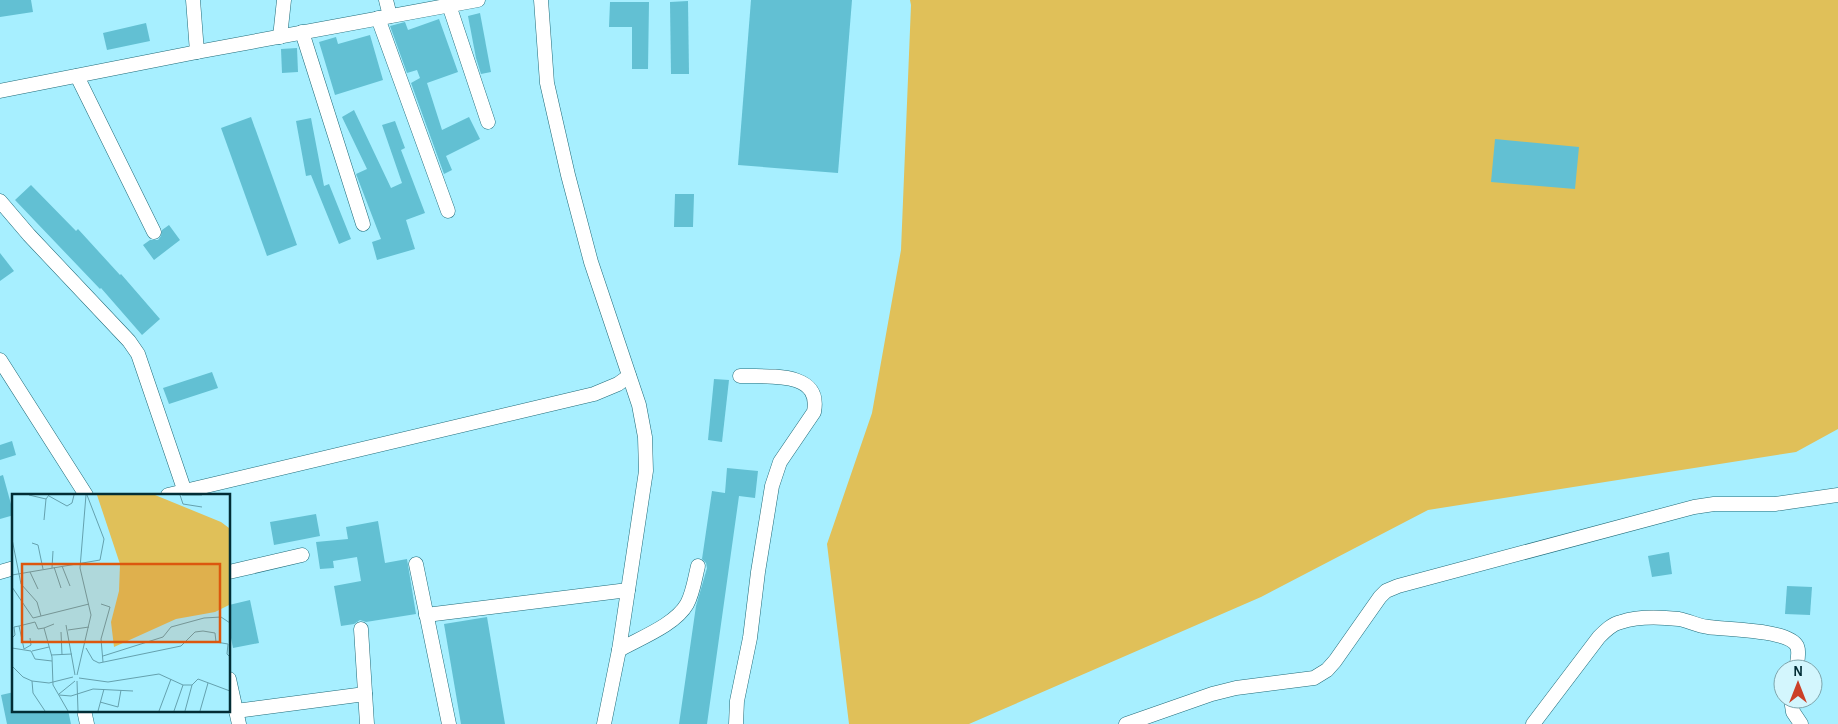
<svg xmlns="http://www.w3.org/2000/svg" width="1838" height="724" font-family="'Alegreya Sans',sans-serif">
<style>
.green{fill:#e0c059}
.building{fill:#62c0d3}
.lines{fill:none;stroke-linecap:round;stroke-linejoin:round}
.minor-casing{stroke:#206b79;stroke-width:15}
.minor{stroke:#fff;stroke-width:14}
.inset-road{fill:none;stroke:#65a1ae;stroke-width:1}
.view{fill:#dc570e;fill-opacity:0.15;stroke:#dc570e;stroke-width:2.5}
.inset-edge{fill:none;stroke:#022d35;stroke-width:2.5}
</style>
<rect width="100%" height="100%" fill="#a7efff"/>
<polygon class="green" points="910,0 1838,0 1838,429 1796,452 1428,510 1261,597 969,724 849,724 827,544 872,413 901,250 911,5"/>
<g class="building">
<polygon points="0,0 31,0 33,12 0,17"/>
<polygon points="751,0 852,0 838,173 738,165"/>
<polygon points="688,1 689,74 671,74 670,2"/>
<polygon points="610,2 649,2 648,69 632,69 632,27 609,27"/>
<polygon points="480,13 491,72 481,74 476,58 468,16"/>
<polygon points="439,19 458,72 427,83 442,130 469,117 480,139 446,156 452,170 444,174 411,83 420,78 417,70 407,73 390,26 405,22 408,30"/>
<polygon points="146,23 150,41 107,50 103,33"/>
<polygon points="370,35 383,80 335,95 319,42 336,37 338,44"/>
<polygon points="297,48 298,72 282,73 281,49"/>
<polygon points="354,110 391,188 402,183 382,125 395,121 405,148 401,150 425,213 406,220 415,249 377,260 372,242 381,239 356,174 367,169 342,117"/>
<polygon points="251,117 297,245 267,256 221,128"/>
<polygon points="311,118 324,186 329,184 351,239 339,244 311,175 306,176 296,121"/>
<polygon points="1495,139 1579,147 1575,189 1491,182"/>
<polygon points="31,185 76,231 78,229 120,275 121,274 160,319 142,335 101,288 100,289 15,200"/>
<polygon points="675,194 694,194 693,227 674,227"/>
<polygon points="169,225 180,240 154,260 143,245 150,240 158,240 161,236 162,230"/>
<polygon points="0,253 14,271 0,281"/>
<polygon points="212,372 218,388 169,404 163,388"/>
<polygon points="714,379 729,380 722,442 708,440"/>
<polygon points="12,441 16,455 0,460 0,445"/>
<polygon points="727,468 758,471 755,498 739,496 707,724 679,724 696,606 707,568 706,563 702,559 712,491 725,493"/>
<polygon points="3,475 14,515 0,519 0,476"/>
<polygon points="316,514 320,536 274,545 270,522"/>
<polygon points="378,521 385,563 407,559 416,614 366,622 360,620 354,624 341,626 334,586 361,581 357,557 333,561 334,568 320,569 316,542 348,539 346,527"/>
<polygon points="1669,552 1672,574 1652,577 1648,556"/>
<polygon points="1787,586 1812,587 1810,615 1785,614"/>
<polygon points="250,600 259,643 233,648 229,628 229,605"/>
<polygon points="487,617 505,724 461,724 444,624"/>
<polygon points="14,692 14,710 68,710 71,724 7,724 1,695"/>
</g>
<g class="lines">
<defs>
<g id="minor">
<polyline points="193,0 197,52"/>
<polyline points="386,0 390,16"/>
<polyline points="541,0 547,83 568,175 591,262 639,405 645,437 646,471 619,650 604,724"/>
<polyline points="449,5 488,122"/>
<polyline points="378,18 448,211"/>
<polyline points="302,32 363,224"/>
<polyline points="280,37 284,0"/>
<polyline points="77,76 154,232"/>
<polyline points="0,91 197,52 478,0"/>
<polyline points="0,201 29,235 129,341 138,354 185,492"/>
<polyline points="0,360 86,495"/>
<polyline points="168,495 594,394 618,384 629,376"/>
<polyline points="416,564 449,724"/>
<polyline points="0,572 14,568"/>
<polyline points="229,572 302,555"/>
<polyline points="426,615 628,590"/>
<polyline points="361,629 367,724"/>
<path d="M619,650C640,638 675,625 687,604C693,593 695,578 698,566"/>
<polyline points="229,679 239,724"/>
<polyline points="1791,699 1793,712 1801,724"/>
<polyline points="84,710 87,724"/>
<polyline points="236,711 365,694"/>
<path d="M736,724L737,701L750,638L758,572L772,486L780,462L814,412C822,370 767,377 740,376"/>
<polyline points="1126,724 1212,694 1236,688 1314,678 1327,670 1335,661 1380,597 1386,591 1398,586 1694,507 1714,504 1775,504 1838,495"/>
<path d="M1533,724L1599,637C1606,630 1612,624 1621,622C1638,616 1661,617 1679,619C1689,621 1698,626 1708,627C1726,630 1788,629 1797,646C1800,653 1797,662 1796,669"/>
</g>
</defs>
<use href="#minor" class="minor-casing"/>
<use href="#minor" class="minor"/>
</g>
<g transform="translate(12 494)">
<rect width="218" height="218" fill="#a7efff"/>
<path d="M85,1H143L209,28L217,34V111L203,118L164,125L102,153L99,128L107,97L108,70Z" fill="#e0c059"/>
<path class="inset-road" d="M17,1L34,5L37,1M168,1L171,10L190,13M170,1H190M37,2L55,12L60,9L62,1M32,26L34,5M0,45L9,90L25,108L29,122M20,49L26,51L31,75M50,72L58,92M42,73L49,94M40,74L41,57M18,78L26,95M0,81L88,66L92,45L75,1M0,93L21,124L77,110M89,110L98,113L89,145L91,168M42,130L32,134L40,163L41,191L56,217M54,131L63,181M56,136L77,133M49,138L50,161M0,144L3,141L2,133L7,132M18,144L19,151L12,155L7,132L23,128L26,135L32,134M0,154L19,157L23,165L40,167M74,154L81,166L87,169L169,152L183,138L191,137L203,139L204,148L216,150L215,160L218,163M20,157L37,153M39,161L60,160M91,162L151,143L159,133L192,124L209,123L218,129M0,172L11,183L20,187L37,189L61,183M65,181L79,121L68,74L74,1M67,184L96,188L147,180L171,191H180L186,185L218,197M20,187L21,199L33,217M65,187L66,217M47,200L63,187M47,201L59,202L81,195L121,197M88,208L106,213L109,196M86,217L92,195M147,217L159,185M162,217L171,191M173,217L180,191M188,217L196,189"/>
<path class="view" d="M10,70H208V148H10Z"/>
<rect width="218" height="218" class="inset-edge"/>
</g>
<g transform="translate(1798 684)"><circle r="24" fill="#d3f6fd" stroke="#7fa6ad"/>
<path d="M0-4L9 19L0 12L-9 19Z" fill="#cb4028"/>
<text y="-8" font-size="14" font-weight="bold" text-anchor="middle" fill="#022d35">N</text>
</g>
</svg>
